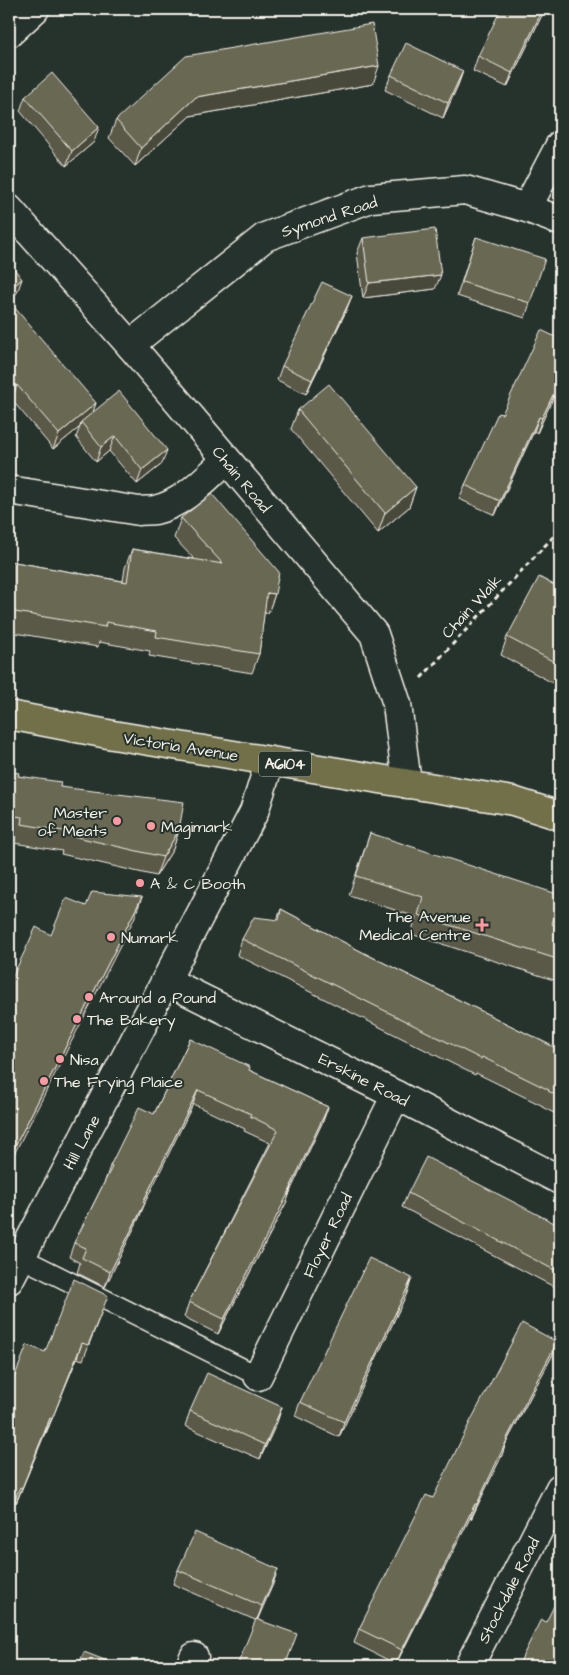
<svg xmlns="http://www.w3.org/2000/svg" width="569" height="1675" font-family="'Architects Daughter',sans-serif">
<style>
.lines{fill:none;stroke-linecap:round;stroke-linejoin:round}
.service-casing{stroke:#f4f1e8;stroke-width:22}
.minor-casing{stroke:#f4f1e8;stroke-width:31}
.primary-casing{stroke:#f4f1e8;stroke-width:31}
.path{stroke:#f4f1e8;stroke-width:3;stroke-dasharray:5 4;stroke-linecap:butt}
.service{stroke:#26332d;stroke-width:19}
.minor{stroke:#26332d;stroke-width:28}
.primary{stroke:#71704a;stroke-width:28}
.wall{fill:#5a5947;stroke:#f4f1e8}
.shaded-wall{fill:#4a493a;stroke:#f4f1e8}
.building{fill:#696853;stroke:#f4f1e8}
.poi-dot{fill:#ff9aa2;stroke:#26332d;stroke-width:2}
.labels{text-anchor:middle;stroke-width:4;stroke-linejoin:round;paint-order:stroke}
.shield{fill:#26332d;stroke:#b6b8b0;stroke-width:1}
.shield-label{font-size:15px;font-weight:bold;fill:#f4f1e8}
.street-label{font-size:16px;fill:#f4f1e8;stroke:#26332d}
.poi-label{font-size:16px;fill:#f4f1e8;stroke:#26332d;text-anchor:start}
</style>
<rect width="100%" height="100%" fill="#26332d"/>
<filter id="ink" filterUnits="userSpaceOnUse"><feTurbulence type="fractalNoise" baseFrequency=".02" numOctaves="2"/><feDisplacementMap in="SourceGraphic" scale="10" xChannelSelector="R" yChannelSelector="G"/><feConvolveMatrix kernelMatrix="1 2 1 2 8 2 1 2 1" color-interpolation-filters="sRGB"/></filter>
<g filter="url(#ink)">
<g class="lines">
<defs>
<polyline id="service" points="20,1257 258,1376"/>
<g id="minor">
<polyline points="9,33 35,9"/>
<polyline points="527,208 560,145"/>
<polyline points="9,209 130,345 374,634 397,704 407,784"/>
<polyline points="130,345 265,237 371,198 465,190 527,208 560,221"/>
<path d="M9,490L139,511C145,510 150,511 155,510C183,504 206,478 226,460"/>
<polyline points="167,981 396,1095 560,1180"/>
<polyline points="9,1280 254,812 270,761"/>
<polyline points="258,1376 396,1095"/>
<polyline points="190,1666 194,1657"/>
<polyline points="469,1666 560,1488"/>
</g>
<polyline id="primary" points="9,715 113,735 513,801 560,816"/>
</defs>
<use href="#service" class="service-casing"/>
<use href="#minor" class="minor-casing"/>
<use href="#primary" class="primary-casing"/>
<polyline class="path" points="421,678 553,537 560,522"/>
<use href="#service" class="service"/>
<use href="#minor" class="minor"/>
<use href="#primary" class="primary"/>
</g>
<g class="wall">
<polygon points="545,9 507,87 473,71 478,56"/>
<polygon points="463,71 458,85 443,118 385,90 391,75"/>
<polygon points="373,84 190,116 135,166 109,138 116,120"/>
<polygon points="25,97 94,142 66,166 20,111"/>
<polygon points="476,237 530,303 525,318 457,296"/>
<polygon points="363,238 435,289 363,298 357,253"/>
<polygon points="346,311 306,394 277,380 282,366"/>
<polygon points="9,313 96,403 92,413 162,464 137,484 109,451 96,462 76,437 80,427 53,449 12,400"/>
<polygon points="560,339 560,383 537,433 534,431 495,515 459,499 465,485 502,414"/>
<polygon points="298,410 416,487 409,507 378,533 291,429"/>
<polygon points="181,518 275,594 268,613 264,613 259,654 252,673 149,656 150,651 99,642 98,647 9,632 9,561 123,581 125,568 132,549 194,559 174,538"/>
<polygon points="560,588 560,687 501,655 507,637"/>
<polygon points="9,771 18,776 60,787 179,830 173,849 156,876 61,854 62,851 14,843 15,836 9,835"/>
<polygon points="370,833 552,924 560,927 560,982 411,934 416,917 349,895"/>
<polygon points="281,909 366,954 560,1050 560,1116 542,1107 543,1106 476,1073 475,1075 237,955 242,939 277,920"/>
<polygon points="190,1039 249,1070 328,1107 323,1121 292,1186 287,1201 218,1334 184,1317 189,1302 270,1143 244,1131 245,1129 193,1104 144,1203 139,1218 105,1287 77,1273 80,1263 69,1257 74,1243 105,1181 110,1166 154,1114"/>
<polygon points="408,1193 560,1226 560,1290 402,1207"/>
<polygon points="407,1293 339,1437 295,1416 300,1402"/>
<polygon points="102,1311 83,1360 77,1358 46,1433 45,1433 16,1503 15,1502 45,1352"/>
<polygon points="557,1342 552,1356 506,1443 502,1455 471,1519 470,1518 396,1664 354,1643 359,1629 433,1498"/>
<polygon points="282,1407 277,1422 260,1459 185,1426 190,1411"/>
<polygon points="178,1570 273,1584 257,1619 255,1620 173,1584"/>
</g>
<g class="shaded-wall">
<polygon points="543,9 545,9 507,87 512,73"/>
<polygon points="379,66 373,84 190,116 135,166 141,148 196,97"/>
<polygon points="463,71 458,85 443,118 448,103"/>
<polygon points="99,127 94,142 66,166 72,151"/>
<polygon points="441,275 435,289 363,298 369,283"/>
<polygon points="22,279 17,293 9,300 9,290"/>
<polygon points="352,296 346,311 306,394 312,380"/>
<polygon points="560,380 560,383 537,433 542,418"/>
<polygon points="17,385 12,400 9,402 9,392"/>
<polygon points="96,403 91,418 81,422 80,427 53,449 59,434"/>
<polygon points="539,417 534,431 495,515 500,501"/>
<polygon points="115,436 109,451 96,462 101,447"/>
<polygon points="167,450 162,464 137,484 142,470"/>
<polygon points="416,487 409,507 378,533 385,513"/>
<polygon points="267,593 275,594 268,613 259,612"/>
<polygon points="179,830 173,849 156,876 163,857"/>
<polygon points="142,897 134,919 9,1164 9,1158"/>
<polygon points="198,1090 193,1104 138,1217 143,1202"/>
<polygon points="328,1107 323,1121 288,1196 292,1186 287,1201 218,1334 224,1319 291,1186"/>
<polygon points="145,1203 139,1218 105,1287 110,1272"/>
<polygon points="412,1278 407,1293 339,1437 344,1422"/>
<polygon points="557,1342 552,1356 506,1443 502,1455 471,1519 477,1504 506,1440"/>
<polygon points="82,1343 77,1358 46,1433 52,1419"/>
<polygon points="282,1407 277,1422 260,1459 265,1445"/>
<polygon points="50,1418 45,1433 16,1503"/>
<polygon points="475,1504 470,1518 396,1664 402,1650"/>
<polygon points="278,1569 273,1584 257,1621 262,1606"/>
</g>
<g class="building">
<polygon points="501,9 543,9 512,73 478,56"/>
<polygon points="372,24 379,66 196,97 141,148 116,120 186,56"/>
<polygon points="406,43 463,71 448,103 391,75"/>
<polygon points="52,73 99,127 72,151 25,97"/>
<polygon points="435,229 441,275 369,283 363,238"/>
<polygon points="476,237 545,259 530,303 462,282"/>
<polygon points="9,262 22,279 9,290"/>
<polygon points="322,282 352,296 312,380 282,366"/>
<polygon points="15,308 96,403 59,434 17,385 9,392 9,313"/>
<polygon points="541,330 560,339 560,380 542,418 539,417 500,501 465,485 498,413 502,414"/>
<polygon points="329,384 416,487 385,513 298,410"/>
<polygon points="119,391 167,450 142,470 115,436 101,447 81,422"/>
<polygon points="212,494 279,572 275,594 267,593 259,654 156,637 157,631 106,622 105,627 9,611 9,561 127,582 132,549 223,564 181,518"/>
<polygon points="539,577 560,588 560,665 507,637"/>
<polygon points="9,771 19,773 18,776 61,782 60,787 184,802 179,830 163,857 68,835 69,832 21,824 22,817 9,815"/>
<polygon points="370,833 560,895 560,897 552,924 560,927 560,960 418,915 423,897 356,876"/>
<polygon points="92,892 142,897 9,1158 9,971 14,974 36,927 51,935 66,898 86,906"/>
<polygon points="281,909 366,954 560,1050 560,1097 548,1091 549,1090 482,1057 481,1059 242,939 254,917 279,920"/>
<polygon points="190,1039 250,1067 249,1070 328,1107 291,1186 292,1186 224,1319 189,1302 278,1130 250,1116 251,1114 198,1090 143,1202 145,1203 110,1272 82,1258 86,1248 74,1243 112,1167 110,1166 139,1107 154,1114"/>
<polygon points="426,1157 560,1226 560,1273 408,1193"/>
<polygon points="369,1258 412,1278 344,1422 300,1402"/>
<polygon points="74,1279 108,1296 88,1345 82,1343 52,1419 50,1418 22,1488 20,1487 9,1514 9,1391 27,1345 45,1352"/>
<polygon points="522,1323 557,1342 506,1440 507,1440 477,1504 475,1504 402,1650 359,1629 426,1495 433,1498 470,1422"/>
<polygon points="207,1373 282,1407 265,1445 190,1411"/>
<polygon points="195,1532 278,1569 262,1606 178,1570"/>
<polygon points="560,1594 560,1666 518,1666 541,1619 546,1622"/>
<polygon points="256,1619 297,1634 285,1666 237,1666"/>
<polygon points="84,1652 120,1666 78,1666"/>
</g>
</g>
<g class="poi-dot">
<circle cx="117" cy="821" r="5"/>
<circle cx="151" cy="826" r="5"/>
<circle cx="140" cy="883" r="5"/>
<path d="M479.5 917.5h5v5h5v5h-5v5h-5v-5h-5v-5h5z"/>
<circle cx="111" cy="937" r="5"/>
<circle cx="89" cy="997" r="5"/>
<circle cx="77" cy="1019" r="5"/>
<circle cx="60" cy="1059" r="5"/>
<circle cx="44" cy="1081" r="5"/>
</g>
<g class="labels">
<rect class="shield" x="259" y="751.5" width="52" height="25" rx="4"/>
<g class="shield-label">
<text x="285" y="769">A6104</text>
</g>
<g class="street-label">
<text transform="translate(329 216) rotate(-18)" y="6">Symond Road</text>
<text transform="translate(242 479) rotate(50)" y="6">Chain Road</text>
<text transform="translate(471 606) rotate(-47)" y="6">Chain Walk</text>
<text transform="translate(181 746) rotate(9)" y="6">Victoria Avenue</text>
<text transform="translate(364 1079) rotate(27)" y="6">Erskine Road</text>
<text transform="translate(81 1142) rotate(-62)" y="6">Hill Lane</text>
<text transform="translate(327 1235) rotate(-64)" y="6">Floyer Road</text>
<text transform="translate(508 1590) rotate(-63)" y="6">Stockdale Road</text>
</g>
<g class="poi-label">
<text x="107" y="818" text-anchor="end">Master<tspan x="107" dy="18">of Meats</tspan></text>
<text x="161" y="832">Magimark</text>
<text x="150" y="889">A &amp; C Booth</text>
<text x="471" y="922" text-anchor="end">The Avenue<tspan x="471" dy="18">Medical Centre</tspan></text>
<text x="121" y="943">Numark</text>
<text x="99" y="1003">Around a Pound</text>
<text x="87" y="1025">The Bakery</text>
<text x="70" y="1065">Nisa</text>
<text x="54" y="1087">The Frying Plaice</text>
</g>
</g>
<rect width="569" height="1675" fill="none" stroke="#26332d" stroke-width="30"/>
<rect x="15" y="15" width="539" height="1645" fill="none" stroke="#f4f1e8" stroke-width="2" filter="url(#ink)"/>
</svg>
